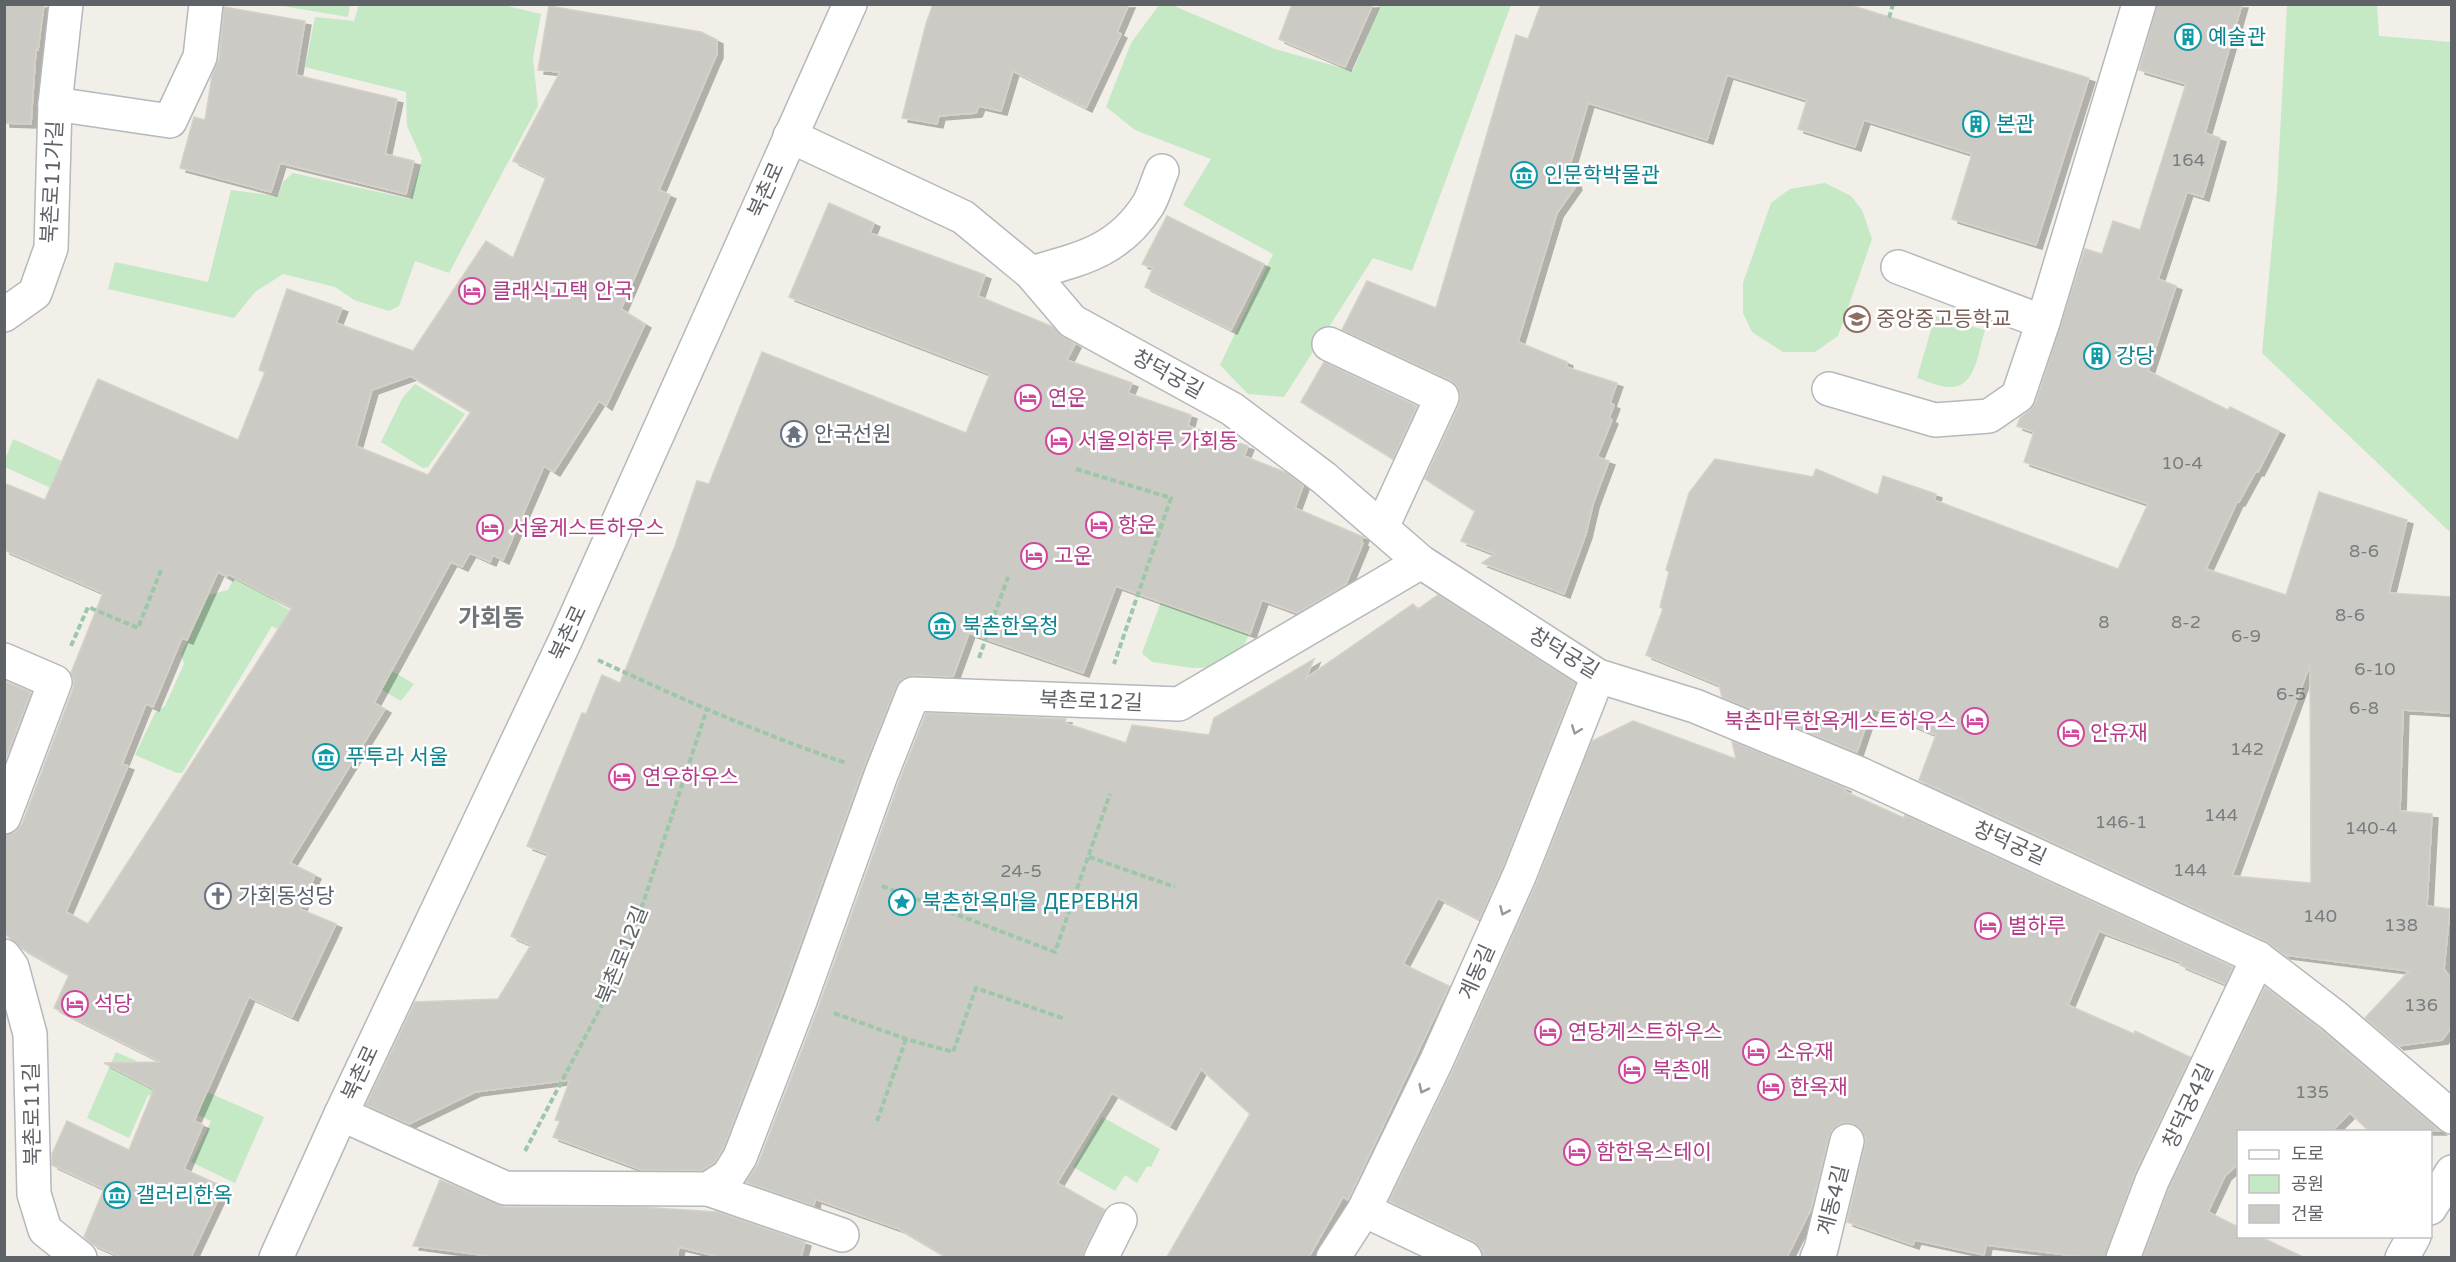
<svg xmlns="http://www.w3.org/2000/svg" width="2456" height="1262" font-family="'Varela Round','Noto Sans KR',sans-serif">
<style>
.green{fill:#c5e8c5}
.building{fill:#cccac5;stroke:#d6d1c6;stroke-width:1.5;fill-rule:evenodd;filter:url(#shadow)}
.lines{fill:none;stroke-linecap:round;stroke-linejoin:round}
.minor-casing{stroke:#b5b8bc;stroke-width:36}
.path{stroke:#9cc7a9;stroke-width:4;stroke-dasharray:6 3;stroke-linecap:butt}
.minor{stroke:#fff;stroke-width:33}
.oneway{stroke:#979a9d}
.labels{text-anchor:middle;stroke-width:5;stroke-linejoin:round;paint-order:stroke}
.number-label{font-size:18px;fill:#7a7d7f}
.culture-label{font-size:21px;fill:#0d838f;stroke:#fff;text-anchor:start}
.street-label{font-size:21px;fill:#5f6368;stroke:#fff}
.hotel-label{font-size:21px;fill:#b23c85;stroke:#fff;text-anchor:start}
.education-label{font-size:21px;fill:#785e54;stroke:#fff;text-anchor:start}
.worship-label{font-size:21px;fill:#5b616d;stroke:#fff;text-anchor:start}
.quarter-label{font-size:24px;font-weight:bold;fill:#70757a;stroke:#fff}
</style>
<defs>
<filter id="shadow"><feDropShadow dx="6" dy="4" stdDeviation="0" flood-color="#0004"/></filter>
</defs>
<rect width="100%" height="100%" fill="#f1efe8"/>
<g class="green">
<polygon points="359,4 499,4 541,14 533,58 538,106 449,273 415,261 399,306 389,311 354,300 335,287 283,274 255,292 234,318 108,289 115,262 208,282 231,190 278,196 283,182 293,173 410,199 422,159 407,126 406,92 305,67 315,17 354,21"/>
<polygon points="277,5 350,4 350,5 348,17"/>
<polygon points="1159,5 1172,5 1275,49 1353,71 1380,5 1511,5 1412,271 1373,258 1284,397 1248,394 1220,365 1273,254 1183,205 1211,159 1135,130 1106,107 1131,43"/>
<polygon points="2287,5 2377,5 2379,36 2451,42 2451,533 2262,353 2277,190"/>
<polygon points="1825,183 1851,196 1862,210 1872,239 1838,336 1815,352 1783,352 1752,332 1743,313 1743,283 1771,203 1790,189"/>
<path d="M1935,316L1985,330C1979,348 1976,389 1950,387C1939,387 1927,381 1917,378Z"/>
<polygon points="415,384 465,414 428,467 423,468 381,442 403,397"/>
<polygon points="13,439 62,461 171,543 5,467 5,460"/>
<polygon points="271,505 314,519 274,601 414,684 401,701 272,626 182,773 177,773 135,755 155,713 165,706 184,664 181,654 209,595 228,590"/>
<polygon points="1161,602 1249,634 1238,659 1224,667 1192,668 1152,662 1142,653"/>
<polygon points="116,1052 264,1117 235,1183 191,1162 211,1121 156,1096 148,1095 129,1138 87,1118"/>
<polygon points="1102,1117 1160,1149 1151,1167 1147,1166 1137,1183 1125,1175 1115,1191 1073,1167"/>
</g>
<g class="building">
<polygon points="4,4 44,4 38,50 36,49 31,124 4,123"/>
<polygon points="933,4 1129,4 1117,32 1121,34 1086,108 1013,71 1001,111 979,106 976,113 939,116 937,124 902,118 926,24"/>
<polygon points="1292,4 1373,4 1345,67 1279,39"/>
<polygon points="1541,4 1847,4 2089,78 2036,245 1952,219 1972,154 1864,120 1855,147 1798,129 1807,100 1727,75 1707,140 1588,103 1570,165 1576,186 1557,213 1518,342 1567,362 1566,367 1617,383 1610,403 1614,405 1609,418 1612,420 1597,457 1609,461 1593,504 1586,534 1564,594 1482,563 1495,554 1461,541 1475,511 1425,479 1459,405 1461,395 1457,386 1450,380 1342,330 1367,281 1436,308 1516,35 1528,39"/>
<path d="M2157,4H2242L2205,133L2220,138L2203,197L2187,192L2158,279L2176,286L2148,371L2228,410L2230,407L2279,431L2258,472L2256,471L2239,502H2237L2206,569L2286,595L2319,492L2407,520L2389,593L2451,597V713L2403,710L2400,811L2432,814L2427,906L2450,909L2444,969L2451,979V1028L2442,1040L2398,1046L2365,1018L2409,971L2285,955L2266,941L1919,780L1936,735L1872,708L1857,752L1722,697L1719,685L1646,655L1663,609L1660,607L1669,572L1666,570L1689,493L1715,459L1813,477L1816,469L1878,495L1883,476L1936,494L1934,500L2118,569L2148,504L2024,462L2034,432L2017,426L2020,418L2029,411L2036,402L2085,249L2102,254L2113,221L2140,230L2186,84L2139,70ZM2310,664L2311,883L2232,876Z"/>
<path d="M549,6L701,32L717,40V54L713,63L659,190L670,195L621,309L645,324L606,406L599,401L554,472L544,466L503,560L493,555L490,562L470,553L462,567L451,562L374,703L385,709L290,863L315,875L300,909L336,924L292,1017L249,997L194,1121L203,1125L184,1169L224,1187L191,1257H121L92,1244L84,1237L104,1189L52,1165V1154L67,1121L129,1150L154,1089L104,1063L161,1062L54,1008L69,975L22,949L4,933V835L15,832L22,824L73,689L74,680L71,673L103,593L4,550V483L45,500L98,379L238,440L265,372L259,370L287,289L342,308L336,323L413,351L486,241L513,258L546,177L513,161L560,72L538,70ZM411,376L471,412L428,475L356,446L372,390ZM218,572L227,577L228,574L292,608L88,924L66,912L128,766L122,764L146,704L153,707L182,638L187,640Z"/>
<polygon points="224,7 305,21 296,75 397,99 385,154 414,161 406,194 280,163 271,192 180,168 194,117 205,120 212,76 219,59"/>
<polygon points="829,203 874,223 870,233 985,275 978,296 1053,327 1063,337 1075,344 1067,360 1132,383 1128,393 1191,415 1188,426 1248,446 1244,456 1287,473 1303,486 1295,508 1363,537 1361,542 1363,543 1346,584 1297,613 1262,600 1250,634 1116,586 1083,673 969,633 953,677 914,675 902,679 896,687 863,769 782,994 723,1149 714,1163 702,1170 642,1170 553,1137 560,1121 555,1120 570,1080 475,1092 409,1124 366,1105 415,1002 498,999 531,945 511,936 548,854 527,846 582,713 586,714 602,675 620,683 675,546 697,481 709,484 762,352 966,433 990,374 789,297"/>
<polygon points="1167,216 1264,264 1231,330 1145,287 1153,268 1142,264"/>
<polygon points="1324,362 1417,406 1393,459 1301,402"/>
<polygon points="1438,595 1575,683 1503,867 1479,919 1438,898 1403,964 1449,986 1348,1200 1343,1197 1309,1257 1167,1257 1250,1114 1201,1069 1170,1126 1112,1093 1057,1183 1105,1210 1084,1250 1083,1257 946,1257 899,1229 815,1199 814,1206 746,1182 758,1164 818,1008 899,782 926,713 1066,719 1065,723 1126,743 1132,725 1209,735 1214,718 1314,659 1306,678 1413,604 1418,609"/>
<polygon points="4,681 31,692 4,763"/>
<polygon points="1633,721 1736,759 1732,741 1845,788 1844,791 1904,818 1905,815 2233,967 2225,984 2180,965 2181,962 2099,931 2068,1005 2134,1034 2135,1031 2190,1057 2135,1173 2105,1257 2083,1257 1986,1245 1984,1255 1915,1240 1913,1245 1847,1222 1865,1145 1865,1136 1860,1128 1851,1123 1841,1123 1834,1128 1829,1136 1811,1209 1787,1257 1484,1257 1481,1248 1473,1241 1389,1201 1453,1070 1537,882 1592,741"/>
<polygon points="2265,987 2322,1031 2440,1131 2369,1131 2350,1113 2332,1131 2238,1131 2238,1164 2225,1176 2208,1212 2238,1227 2238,1236 2259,1236 2303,1257 2143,1257 2169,1188"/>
<polygon points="440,1180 504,1207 639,1207 718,1212 805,1242 801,1257 719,1257 679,1247 677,1257 496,1257 413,1246"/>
</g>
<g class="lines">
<defs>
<g id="minor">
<polyline points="55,104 170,121 200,57 206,4"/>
<polyline points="790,136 963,217 1031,273 1072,321 1232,409 1324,478 1421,562 1598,676 1695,706 1860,774 2258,958 2334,1016 2452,1117"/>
<polyline points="1898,267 2043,322"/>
<path d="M1031,273C1080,259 1118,252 1148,205C1154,195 1157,182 1162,171"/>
<polyline points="4,315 35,293 51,248 55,104 66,4"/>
<polyline points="1329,344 1442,397 1382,527"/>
<polyline points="1829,389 1935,420 1989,416 2018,396 2043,322 2139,4"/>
<polyline points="4,660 55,682 4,817"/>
<polyline points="4,956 12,967 30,1034 34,1194 45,1230 80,1258"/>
<polyline points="341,1114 505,1188 708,1189 728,1176 740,1157 800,1001 881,775 913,694 1179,704 1421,562"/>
<polyline points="708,1189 842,1235"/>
<polyline points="2430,1208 2452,1172"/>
<polyline points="1364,1210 1465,1258"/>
<polyline points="276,1258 341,1114 565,641 850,4"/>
<polyline points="1101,1258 1120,1220"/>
<polyline points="1333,1258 1364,1210 1436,1062 1520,874 1598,676"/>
<polyline points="1817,1258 1821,1249 1847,1141"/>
<polyline points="2123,1258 2152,1181 2258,958"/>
<polyline points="2402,1258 2414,1236"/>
</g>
</defs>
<use href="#minor" class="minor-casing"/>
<g class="path">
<polyline points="1889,18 1893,4"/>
<polyline points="1076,469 1171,498 1114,664"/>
<polyline points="71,646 88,607 138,628 161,570"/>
<polyline points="979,658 1008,577"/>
<path d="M598,660C679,698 761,734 846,763"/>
<polyline points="1089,857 1175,887"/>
<polyline points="882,886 1055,952 1110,794"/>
<polyline points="834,1013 906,1039 953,1052 976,988 1065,1019"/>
<polyline points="877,1121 906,1039"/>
<polyline points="525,1151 622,967 707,709"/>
<polyline points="2004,1258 2006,1258"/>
</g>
<use href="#minor" class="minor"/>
</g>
<defs><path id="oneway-chevron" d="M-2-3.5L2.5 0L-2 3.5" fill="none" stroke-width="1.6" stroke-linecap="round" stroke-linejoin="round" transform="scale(1.5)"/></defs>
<g class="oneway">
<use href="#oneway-chevron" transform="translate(1576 730) rotate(111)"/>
<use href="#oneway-chevron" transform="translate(1504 911) rotate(114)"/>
<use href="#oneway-chevron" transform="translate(1423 1089) rotate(116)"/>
</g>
<defs>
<symbol id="building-ring" viewBox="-11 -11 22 22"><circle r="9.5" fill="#fff" stroke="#0f9aa8" stroke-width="1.5"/><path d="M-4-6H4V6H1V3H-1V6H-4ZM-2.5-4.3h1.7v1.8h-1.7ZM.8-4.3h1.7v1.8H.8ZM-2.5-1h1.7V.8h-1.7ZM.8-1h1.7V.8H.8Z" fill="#0f9aa8"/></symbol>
<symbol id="museum-ring" viewBox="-11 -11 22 22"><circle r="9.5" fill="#fff" stroke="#0f9aa8" stroke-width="1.5"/><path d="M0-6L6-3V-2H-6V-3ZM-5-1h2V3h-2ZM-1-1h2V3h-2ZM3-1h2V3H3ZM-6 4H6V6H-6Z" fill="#0f9aa8"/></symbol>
<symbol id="hotel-ring" viewBox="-11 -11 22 22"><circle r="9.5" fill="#fff" stroke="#d1479c" stroke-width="1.5"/><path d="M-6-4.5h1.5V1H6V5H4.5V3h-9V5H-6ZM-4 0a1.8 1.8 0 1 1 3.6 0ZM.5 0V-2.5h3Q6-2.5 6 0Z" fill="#d1479c"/></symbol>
<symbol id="school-ring" viewBox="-11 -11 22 22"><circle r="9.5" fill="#fff" stroke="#8d6e63" stroke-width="1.5"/><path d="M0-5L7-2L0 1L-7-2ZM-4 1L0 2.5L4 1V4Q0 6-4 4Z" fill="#8d6e63"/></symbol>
<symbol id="temple-ring" viewBox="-11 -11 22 22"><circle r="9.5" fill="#fff" stroke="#6b7280" stroke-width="1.5"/><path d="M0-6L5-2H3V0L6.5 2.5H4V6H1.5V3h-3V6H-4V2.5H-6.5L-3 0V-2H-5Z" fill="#6b7280"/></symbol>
<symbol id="church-ring" viewBox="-11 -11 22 22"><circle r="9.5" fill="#fff" stroke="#6b7280" stroke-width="1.5"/><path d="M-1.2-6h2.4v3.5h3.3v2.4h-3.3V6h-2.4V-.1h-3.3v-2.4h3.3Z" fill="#6b7280"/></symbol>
<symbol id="sight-ring" viewBox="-11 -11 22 22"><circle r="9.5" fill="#fff" stroke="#0f9aa8" stroke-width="1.5"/><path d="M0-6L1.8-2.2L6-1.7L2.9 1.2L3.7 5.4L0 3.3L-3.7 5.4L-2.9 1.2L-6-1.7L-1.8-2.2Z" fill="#0f9aa8"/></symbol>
</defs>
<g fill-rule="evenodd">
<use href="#building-ring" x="2173" y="22" width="30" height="30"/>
<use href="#building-ring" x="1961" y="109" width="30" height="30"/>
<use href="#museum-ring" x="1509" y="160" width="30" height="30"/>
<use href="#hotel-ring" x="457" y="276" width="30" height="30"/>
<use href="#school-ring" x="1842" y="304" width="30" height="30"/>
<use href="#building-ring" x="2082" y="341" width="30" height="30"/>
<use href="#hotel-ring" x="1013" y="383" width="30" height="30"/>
<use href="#temple-ring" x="779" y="419" width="30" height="30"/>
<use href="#hotel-ring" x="1044" y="426" width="30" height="30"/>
<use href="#hotel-ring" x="1084" y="510" width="30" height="30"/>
<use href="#hotel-ring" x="475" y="513" width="30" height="30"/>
<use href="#hotel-ring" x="1019" y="541" width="30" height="30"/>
<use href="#museum-ring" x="927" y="611" width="30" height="30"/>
<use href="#hotel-ring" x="1960" y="706" width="30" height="30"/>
<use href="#hotel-ring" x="2056" y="718" width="30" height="30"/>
<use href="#museum-ring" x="311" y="742" width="30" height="30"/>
<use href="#hotel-ring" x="607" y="762" width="30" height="30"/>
<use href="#church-ring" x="203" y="881" width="30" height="30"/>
<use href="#sight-ring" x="887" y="887" width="30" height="30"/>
<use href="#hotel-ring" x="1973" y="911" width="30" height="30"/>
<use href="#hotel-ring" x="60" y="989" width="30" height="30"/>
<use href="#hotel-ring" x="1533" y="1017" width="30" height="30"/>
<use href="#hotel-ring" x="1741" y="1037" width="30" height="30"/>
<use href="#hotel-ring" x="1617" y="1055" width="30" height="30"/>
<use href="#hotel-ring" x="1756" y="1072" width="30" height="30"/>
<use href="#hotel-ring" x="1562" y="1137" width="30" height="30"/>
<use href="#museum-ring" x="102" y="1180" width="30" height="30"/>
</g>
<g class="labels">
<g class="number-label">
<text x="2188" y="166">164</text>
<text x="2182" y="469">10-4</text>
<text x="2364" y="557">8-6</text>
<text x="2350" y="621">8-6</text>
<text x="2104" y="628">8</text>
<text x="2186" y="628">8-2</text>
<text x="2246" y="642">6-9</text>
<text x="2375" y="675">6-10</text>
<text x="2291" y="700">6-5</text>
<text x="2364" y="714">6-8</text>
<text x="2247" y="755">142</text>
<text x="2221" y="821">144</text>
<text x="2121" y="828">146-1</text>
<text x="2371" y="834">140-4</text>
<text x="2190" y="876">144</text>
<text x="1021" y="877">24-5</text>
<text x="2320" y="922">140</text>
<text x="2401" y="931">138</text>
<text x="2421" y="1011">136</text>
<text x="2312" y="1098">135</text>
</g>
<g class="culture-label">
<text x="2208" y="44">예술관</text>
<text x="1996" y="131">본관</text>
<text x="1544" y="182">인문학박물관</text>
<text x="2116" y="363">강당</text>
<text x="962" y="633">북촌한옥청</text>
<text x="346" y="764">푸투라 서울</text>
<text x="922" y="909">북촌한옥마을 ДЕРЕВНЯ</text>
<text x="136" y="1202">갤러리한옥</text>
</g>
<g class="street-label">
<text transform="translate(52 182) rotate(-87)" y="7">북촌로11가길</text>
<text transform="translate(766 190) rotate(-66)" y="7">북촌로</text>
<text transform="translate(1168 374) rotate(29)" y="7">창덕궁길</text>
<text transform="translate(568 633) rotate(-65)" y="7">북촌로</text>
<text transform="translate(1564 653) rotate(31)" y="7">창덕궁길</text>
<text transform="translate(1091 701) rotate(2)" y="7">북촌로12길</text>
<text transform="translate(2010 843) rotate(24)" y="7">창덕궁길</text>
<text transform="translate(622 955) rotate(-68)" y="7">북촌로12길</text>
<text transform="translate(1477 972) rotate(-66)" y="7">계동길</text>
<text transform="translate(360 1073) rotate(-65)" y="7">북촌로</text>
<text transform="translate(2188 1106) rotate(-65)" y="7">창덕궁4길</text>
<text transform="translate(32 1114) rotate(-91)" y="7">북촌로11길</text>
<text transform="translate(1833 1200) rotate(-76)" y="7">계동4길</text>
</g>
<g class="hotel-label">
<text x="492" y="298">클래식고택 안국</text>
<text x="1048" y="405">연운</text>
<text x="1078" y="448">서울의하루 가회동</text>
<text x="1118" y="532">항운</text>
<text x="510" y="535">서울게스트하우스</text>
<text x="1054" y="563">고운</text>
<text x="1956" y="728" text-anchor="end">북촌마루한옥게스트하우스</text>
<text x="2090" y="740">안유재</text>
<text x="642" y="784">연우하우스</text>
<text x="2008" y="933">별하루</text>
<text x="94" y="1011">석당</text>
<text x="1568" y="1039">연당게스트하우스</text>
<text x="1776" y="1059">소유재</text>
<text x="1652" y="1077">북촌애</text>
<text x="1790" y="1094">한옥재</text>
<text x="1596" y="1159">함한옥스테이</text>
</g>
<g class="education-label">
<text x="1876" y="326">중앙중고등학교</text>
</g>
<g class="worship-label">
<text x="814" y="441">안국선원</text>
<text x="238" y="903">가회동성당</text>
</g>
<g class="quarter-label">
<text x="491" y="626">가회동</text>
</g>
</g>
<rect width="2456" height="1262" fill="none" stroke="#5f6368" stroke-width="12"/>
<rect x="2237" y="1130" width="195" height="108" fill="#ffffff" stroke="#bfc1c3" stroke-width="1.5"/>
<rect x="2249" y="1150" width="30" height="9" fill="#ffffff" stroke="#bfc1c3" stroke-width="1.5"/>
<text x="2291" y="1160" font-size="18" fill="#5f6368">도로</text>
<rect x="2249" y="1175" width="30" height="18" fill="#c5e8c5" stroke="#bfc1c3" stroke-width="1.5"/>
<text x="2291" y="1190" font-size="18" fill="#5f6368">공원</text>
<rect x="2249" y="1205" width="30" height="18" fill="#cccac5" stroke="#bfc1c3" stroke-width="1.5"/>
<text x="2291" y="1220" font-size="18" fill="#5f6368">건물</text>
</svg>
